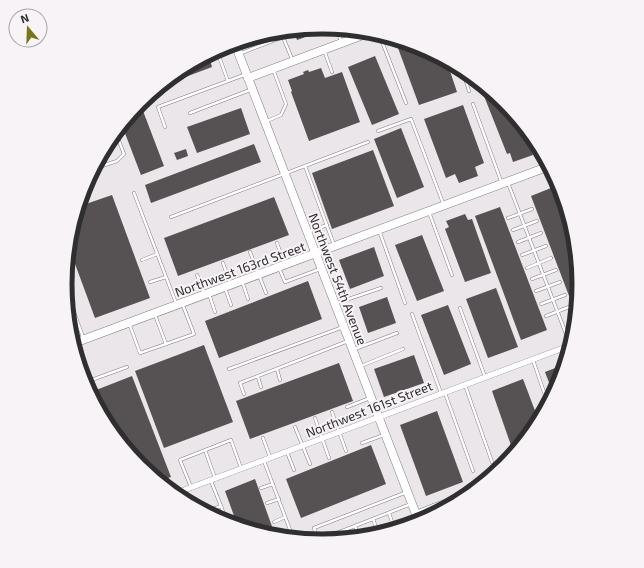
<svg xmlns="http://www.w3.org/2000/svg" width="644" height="568" font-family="'Exo 2',sans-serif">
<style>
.building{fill:#565153}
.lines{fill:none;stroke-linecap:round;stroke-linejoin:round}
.lane-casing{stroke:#817e80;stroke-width:3.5}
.street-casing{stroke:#817e80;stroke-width:6}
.secondary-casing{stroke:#817e80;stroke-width:9}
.lane{stroke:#fff;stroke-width:2.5}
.street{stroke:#fff;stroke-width:5.5}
.secondary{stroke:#fff;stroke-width:8}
.labels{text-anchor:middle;stroke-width:4;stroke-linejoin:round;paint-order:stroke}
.street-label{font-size:13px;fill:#302f30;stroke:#f7f3f6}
.rim{fill:none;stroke:#302f30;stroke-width:5}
</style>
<rect width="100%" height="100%" fill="#eae6e9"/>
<g class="building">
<polygon points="312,29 314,34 297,40 294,32"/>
<polygon points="406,44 421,47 448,65 457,92 419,105 398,48"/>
<polygon points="375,56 399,114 372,125 348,67"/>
<polygon points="209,57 212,67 172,82 171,81"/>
<polygon points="321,68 325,78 342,72 360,122 309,141 291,92 292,91 288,80 304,74 303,72 308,70 309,72"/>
<polygon points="490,93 504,102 532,144 529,146 533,155 513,162 510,153 507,154 484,96"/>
<polygon points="140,103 164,166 141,175 123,128"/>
<polygon points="463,105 484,163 475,167 478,176 459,183 455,174 446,178 424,119"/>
<polygon points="241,108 250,134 197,153 187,127"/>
<polygon points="401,128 424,187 397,198 374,139"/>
<polygon points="254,144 261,162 151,203 145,185"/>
<polygon points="186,149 188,156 177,160 174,153"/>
<polygon points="373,150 394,206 332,229 312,173"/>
<polygon points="556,186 564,206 579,284 574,309 531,196"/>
<polygon points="112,195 150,298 95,318 71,253 80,206"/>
<polygon points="274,197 289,235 178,276 164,238"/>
<polygon points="500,207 547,330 521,340 475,216"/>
<polygon points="465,214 468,220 472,219 491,273 465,282 445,229 449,227 446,221"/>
<polygon points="422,235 444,291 417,301 395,245"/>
<polygon points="374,247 384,276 350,289 339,260"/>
<polygon points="308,281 322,319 219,358 205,321"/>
<polygon points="496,288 518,347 488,358 466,299"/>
<polygon points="387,297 396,323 368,333 359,307"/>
<polygon points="448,305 471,364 444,375 421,315"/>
<polygon points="204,345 233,422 164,448 135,371"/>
<polygon points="414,355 424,383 384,397 374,369"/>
<polygon points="339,363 353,401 250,439 236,401"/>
<polygon points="563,365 559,383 553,393 545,372"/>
<polygon points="132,376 171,477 162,480 140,466 91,392"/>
<polygon points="523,379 537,416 513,451 492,391"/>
<polygon points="437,411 463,482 426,496 400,425"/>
<polygon points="371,445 386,484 301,518 286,479"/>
<polygon points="255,479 274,532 237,524 225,491"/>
</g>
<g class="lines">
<defs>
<g id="lane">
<polyline points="337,30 341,41"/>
<polyline points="381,39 406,103"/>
<polyline points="324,50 332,72"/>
<polyline points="217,51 228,81"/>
<polyline points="239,54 283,37 292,59"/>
<polyline points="464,75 469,91"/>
<polyline points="473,104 501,181"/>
<polyline points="190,113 250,90"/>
<polyline points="267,121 281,115 286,104 273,69"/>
<polyline points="165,127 158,107 244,75"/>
<polyline points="378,131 411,119 443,203"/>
<polyline points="305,166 334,245"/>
<polyline points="96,168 117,161 124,154 117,136"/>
<polyline points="508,183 568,339"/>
<polyline points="134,193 176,303"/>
<polyline points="429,212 452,275"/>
<polyline points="171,217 368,142"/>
<polyline points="508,218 532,209"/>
<polyline points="379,230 405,303"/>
<polyline points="513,230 537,221"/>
<polyline points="310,231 327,225"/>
<polyline points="518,242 541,233"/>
<polyline points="277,243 284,263"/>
<polyline points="250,252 266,293"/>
<polyline points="522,255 546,246"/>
<polyline points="142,260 157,254"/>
<polyline points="223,263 230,283"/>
<polyline points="279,268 285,282 320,269"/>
<polyline points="527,268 551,258"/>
<polyline points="197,275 204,292"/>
<polyline points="532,279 556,270"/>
<polyline points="242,281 248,299"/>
<polyline points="150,282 166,277"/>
<polyline points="225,288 231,305"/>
<polyline points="536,291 560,282"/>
<polyline points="67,293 83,337"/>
<polyline points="209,294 215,312"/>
<polyline points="337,303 381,288"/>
<polyline points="541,304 565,295"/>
<polyline points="460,308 485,377"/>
<polyline points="412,314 441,393"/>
<polyline points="155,315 166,344 194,334 182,303"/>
<polyline points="546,316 569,307"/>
<polyline points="129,323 140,353 166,344"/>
<polyline points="355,349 397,333"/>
<polyline points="533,360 547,401"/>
<polyline points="361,366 403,349"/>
<polyline points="229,369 343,327"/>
<polyline points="277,369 280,380"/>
<polyline points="82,371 86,382"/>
<polyline points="258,377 261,387"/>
<polyline points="86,382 127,367"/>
<polyline points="465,385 492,462"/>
<polyline points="445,393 473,471"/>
<polyline points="244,394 240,383 348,341"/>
<polyline points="347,407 370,398"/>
<polyline points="332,412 346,451"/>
<polyline points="315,418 329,458"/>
<polyline points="295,427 310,464"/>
<polyline points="263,438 270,457"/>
<polyline points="362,443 384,435"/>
<polyline points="205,450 215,478"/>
<polyline points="287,452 294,470"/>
<polyline points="264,461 292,535"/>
<polyline points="191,487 180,460 231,440 241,468"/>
<polyline points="261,488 273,484"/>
<polyline points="267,503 279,499"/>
<polyline points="434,505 458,496"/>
<polyline points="221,506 227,522"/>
<polyline points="208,511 221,506 211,481"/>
<polyline points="416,512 434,505 436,511"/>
<polyline points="389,513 393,525"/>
<polyline points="373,519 377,530"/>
<polyline points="274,522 285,517"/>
<polyline points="355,526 358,534"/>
<polyline points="338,533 340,537"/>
<polyline points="318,540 314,528 407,492"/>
<polyline points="319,540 411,504"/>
</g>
<polyline id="street" points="179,492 566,347"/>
<g id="secondary">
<polyline points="235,44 419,522"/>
<polyline points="248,78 363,35"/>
<polyline points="77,342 547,167"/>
</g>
</defs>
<use href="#lane" class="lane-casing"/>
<use href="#street" class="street-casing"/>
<use href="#secondary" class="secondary-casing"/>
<use href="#lane" class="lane"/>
<use href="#street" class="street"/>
<use href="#secondary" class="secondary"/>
</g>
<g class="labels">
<g class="street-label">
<text transform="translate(240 269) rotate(-20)" y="5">Northwest 163rd Street</text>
<text transform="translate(338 279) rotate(69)" y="5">Northwest 54th Avenue</text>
<text transform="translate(369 409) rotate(-21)" y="5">Northwest 161st Street</text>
</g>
</g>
<path d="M0 0H644V568H0ZM72 284a250 250 0 1 1 500 0a250 250 0 1 1-500 0Z" fill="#f7f3f6" fill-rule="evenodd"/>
<path class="rim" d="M72 284a250 250 0 1 1 500 0a250 250 0 1 1-500 0Z"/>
<g transform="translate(28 28) rotate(341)"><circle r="19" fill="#f7f3f6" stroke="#a7a5a7"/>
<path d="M0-3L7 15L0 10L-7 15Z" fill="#7b7519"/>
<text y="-6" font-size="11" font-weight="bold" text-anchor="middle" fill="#302f30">N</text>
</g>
</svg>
